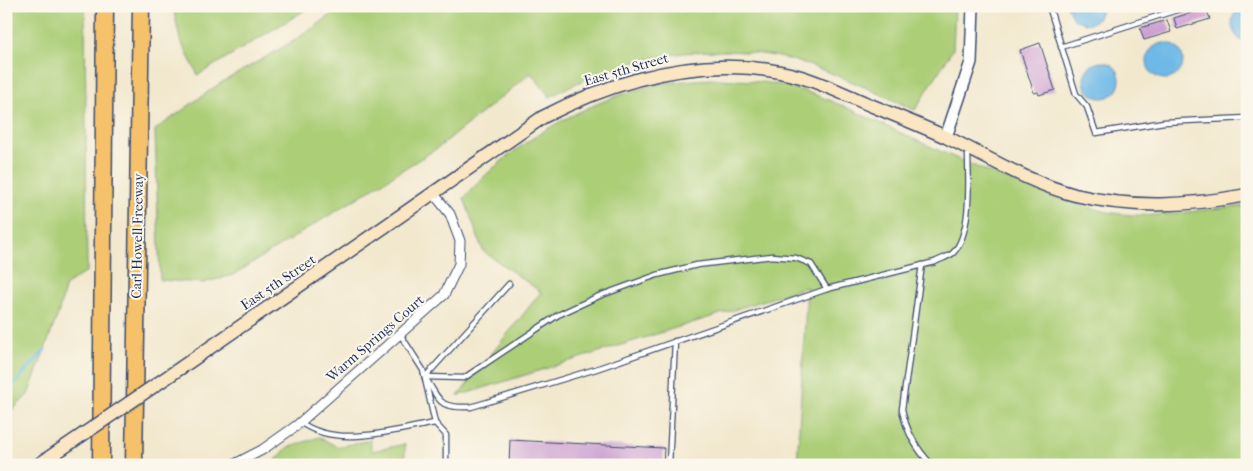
<svg xmlns="http://www.w3.org/2000/svg" width="1253" height="471" font-family="'IM FELL French Canon',serif">
<style>
.green{fill:#acce77;stroke:#647e6a}
.water{fill:#6eb9e7;stroke:#4474a2}
.lines{fill:none;stroke-linecap:round;stroke-linejoin:round}
.stream{stroke:#6eb9e7;stroke-width:3}
.building{fill:#cca0d3}
.service-casing{stroke:#3b4b6f;stroke-width:7}
.minor-casing{stroke:#3b4b6f;stroke-width:11}
.tertiary-casing{stroke:#3b4b6f;stroke-width:14}
.secondary-casing{stroke:#3b4b6f;stroke-width:15}
.motorway-casing{stroke:#3b4b6f;stroke-width:19}
.service{stroke:#fff;stroke-width:4.5}
.minor{stroke:#fff;stroke-width:9}
.tertiary{stroke:#fff;stroke-width:11}
.secondary{stroke:#fbe6c4;stroke-width:12}
.motorway{stroke:#f5c16b;stroke-width:16}
.secondary-bridge-casing{stroke:#3b4b6f;stroke-width:15;stroke-linecap:butt}
.secondary-bridge{stroke:#fbe6c4;stroke-width:12}
.labels{text-anchor:middle;stroke-width:4;stroke-linejoin:round;paint-order:stroke}
.street-label{font-size:14px;fill:#1b2f5e;stroke:#fbf7ec}
</style>
<rect width="100%" height="100%" fill="#fbf7ec"/>
<filter id="ink" filterUnits="userSpaceOnUse"><feTurbulence type="fractalNoise" baseFrequency=".02" numOctaves="2"/><feDisplacementMap in="SourceGraphic" scale="10" xChannelSelector="R" yChannelSelector="G"/><feConvolveMatrix kernelMatrix="1 2 1 2 8 2 1 2 1" color-interpolation-filters="sRGB"/></filter>
<filter id="wash" filterUnits="userSpaceOnUse"><feTurbulence type="fractalNoise" baseFrequency=".0096" numOctaves="4" result="noise"/><feDisplacementMap in="SourceGraphic" scale="20" xChannelSelector="R" yChannelSelector="G"/><feGaussianBlur stdDeviation="1.12" result="paint"/><feColorMatrix in="noise" values="0 0 0 0 0 0 0 0 0 0 0 0 0 0 0 0 0 1.4 0 .05"/><feComposite in="paint" operator="in"/></filter>
<g filter="url(#wash)">
<rect width="100%" height="100%" fill="#f2e8ce"/>
<g class="green">
<polygon points="6,6 85,6 87,271 66,285 58,314 28,395 6,416"/>
<polygon points="173,6 312,6 198,75 180,40"/>
<path d="M344,6H955L953,49L915,110C877,93 839,74 799,62C717,38 622,55 550,97L531,73L439,147L233,275L203,283L160,280L155,130L219,84L297,39Z"/>
<path d="M714,79C740,80 765,81 790,87C829,97 868,118 905,135C968,164 1032,193 1099,210C1148,223 1198,208 1247,206V465H797L807,287L458,396L541,292L483,251L464,198C508,146 577,106 643,88C666,82 690,80 714,79Z"/>
<polygon points="319,437 338,447 370,440 372,451 405,444 405,465 277,465 276,460 287,448"/>
</g>
<g class="water">
<polygon points="1067,6 1103,6 1097,20 1088,24 1073,19"/>
<path d="M1242,6H1247V44C1230,36 1226,18 1242,6Z"/>
<circle cx="1165" cy="61" r="18"/>
<circle cx="1102" cy="80" r="18"/>
</g>
<g class="lines">
<polyline class="stream" points="6,393 45,350"/>
</g>
<g id="blocks">
<g class="building">
<polygon points="1206,8 1210,19 1177,29 1174,18"/>
<polygon points="1167,20 1171,32 1144,40 1140,28"/>
<polygon points="1040,43 1055,90 1039,95 1038,92 1034,93 1020,50"/>
<polygon points="510,440 664,448 663,465 509,465"/>
</g>
</g>
</g>
<g filter="url(#ink)">
<use href="#blocks" fill-opacity="0" stroke="#3b4b6f" stroke-width="1"/>
<g class="lines">
<defs>
<g id="service">
<polyline points="1049,6 1076,94 1087,107 1096,133 1164,122 1247,118"/>
<polyline points="1061,47 1189,6"/>
<path d="M922,265L902,409C906,431 916,449 932,465"/>
<polyline points="400,334 423,370 435,423"/>
<path d="M425,377C441,403 439,408 471,407L596,369L827,289L935,262C940,259 948,257 953,253C973,232 968,177 968,150"/>
<polyline points="425,377 464,378 558,315 599,296 657,275 697,265 772,256 796,258 811,264 827,289"/>
<polyline points="425,377 509,284"/>
<path d="M300,422C337,449 394,430 435,423L446,435V465"/>
<polyline points="669,465 675,341"/>
</g>
<polyline id="minor" points="233,465 262,450 296,426 444,295 459,264 460,241 450,214 434,194"/>
<polyline id="tertiary" points="946,137 971,62 973,6"/>
<path id="secondary" d="M182,367L543,117C623,76 712,52 801,77C827,85 850,97 875,107C899,117 924,127 948,138C989,158 1030,183 1075,195C1133,209 1188,206 1247,195"/>
<g id="motorway">
<polyline points="101,465 105,6"/>
<polyline points="134,465 141,6"/>
</g>
</defs>
<use href="#service" class="service-casing"/>
<use href="#minor" class="minor-casing"/>
<use href="#tertiary" class="tertiary-casing"/>
<use href="#secondary" class="secondary-casing"/>
<use href="#motorway" class="motorway-casing"/>
<use href="#service" class="service"/>
<use href="#minor" class="minor"/>
<use href="#tertiary" class="tertiary"/>
<use href="#secondary" class="secondary"/>
<use href="#motorway" class="motorway"/>
<defs>
<polyline id="secondary-bridge" points="38,465 182,367"/>
</defs>
<use href="#secondary-bridge" class="secondary-bridge-casing"/>
<use href="#secondary-bridge" class="secondary-bridge"/>
</g>
</g>
<g class="labels">
<g class="street-label">
<text transform="translate(626 69) rotate(-16)" y="5">East 5th Street</text>
<text transform="translate(137 236) rotate(-89)" y="5">Carl Howell Freeway</text>
<text transform="translate(278 282) rotate(-34)" y="5">East 5th Street</text>
<text transform="translate(375 338) rotate(-41)" y="5">Warm Springs Court</text>
</g>
</g>
<rect width="1253" height="471" fill="none" stroke="#fbf7ec" stroke-width="25"/>
</svg>
